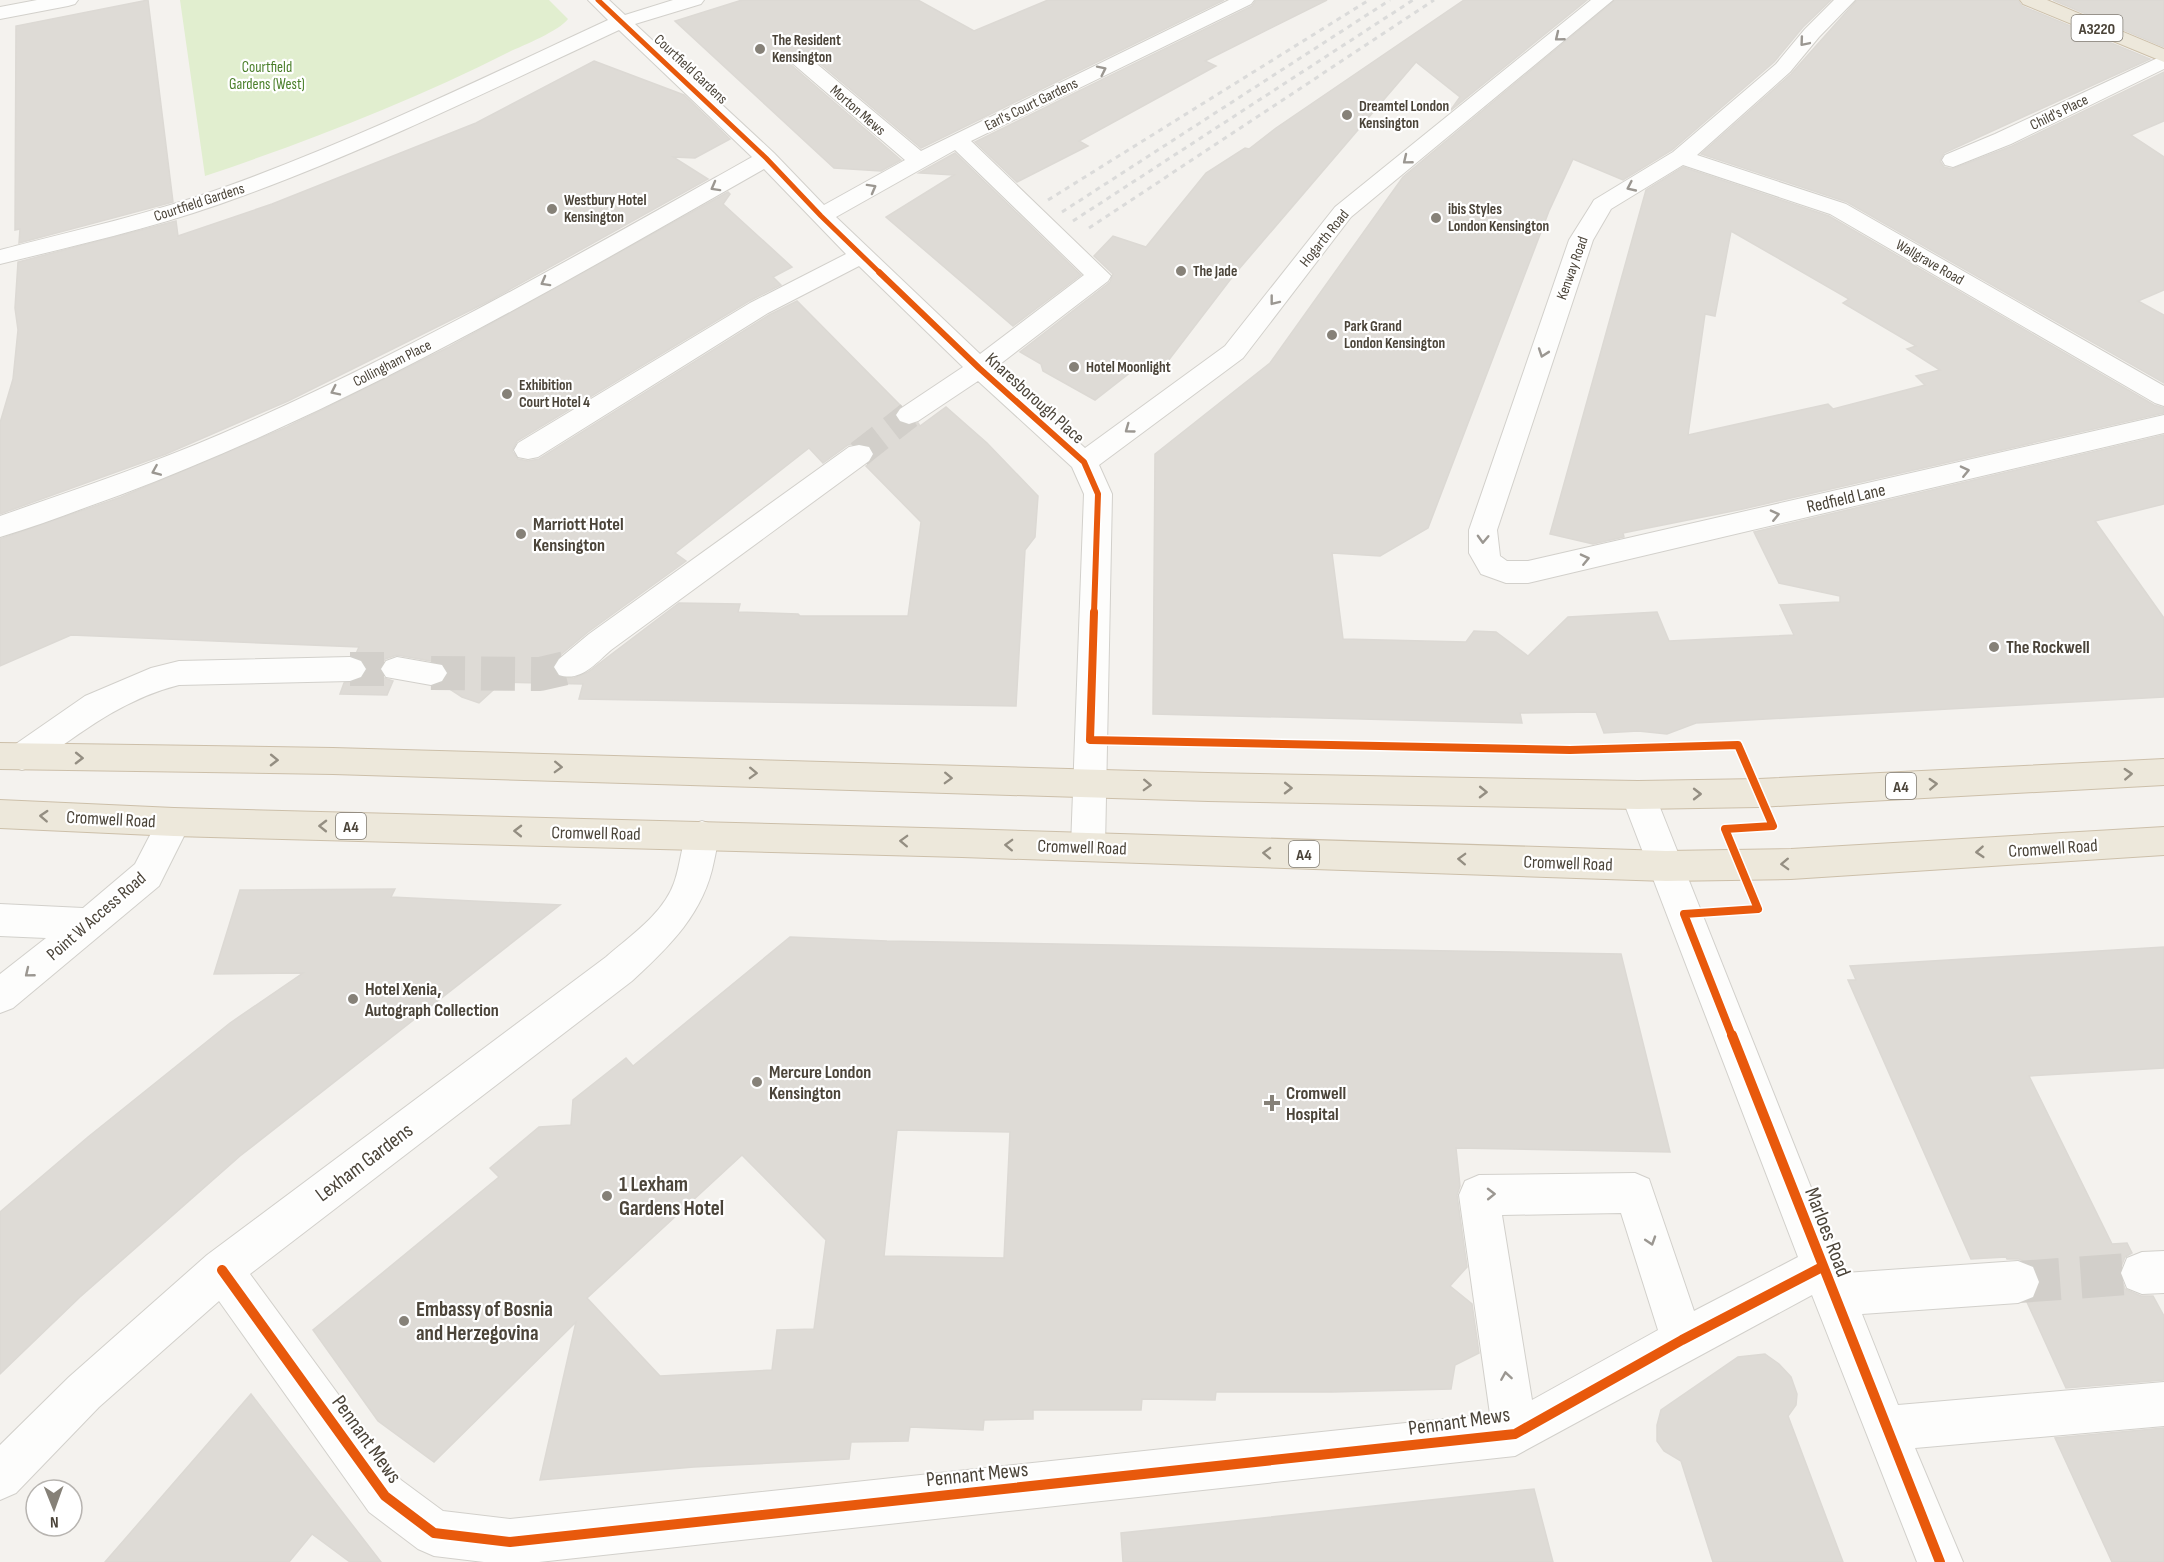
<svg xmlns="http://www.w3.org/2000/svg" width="2164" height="1562" font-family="'Sofia Sans Condensed',sans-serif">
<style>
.green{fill:#e1eecf}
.building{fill:#dedbd6;stroke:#dcd9d4;stroke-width:1.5;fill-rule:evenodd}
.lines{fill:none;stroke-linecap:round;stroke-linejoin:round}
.minor-tunnel-far2{stroke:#d2cfca;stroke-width:27;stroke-dasharray:27 14;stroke-linecap:butt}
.minor-tunnel-far1{stroke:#d2cfca;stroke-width:34;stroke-dasharray:34 16;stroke-linecap:butt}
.minor-tunnel{stroke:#d2cfca;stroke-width:42;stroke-dasharray:42 21;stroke-linecap:butt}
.minor-casing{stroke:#d2d0cb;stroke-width:2}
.highway-casing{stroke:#ccbfa9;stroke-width:2}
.minor{fill:#fdfdfc;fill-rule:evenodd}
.highway{fill:#ede8db;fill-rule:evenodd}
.rail{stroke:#dbdbda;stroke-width:3;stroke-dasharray:5 5;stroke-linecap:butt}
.cycleway-far3-casing{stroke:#fff;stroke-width:8}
.cycleway-far2-casing{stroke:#fff;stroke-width:9}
.cycleway-far1-casing{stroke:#fff;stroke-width:11}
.cycleway-casing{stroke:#fff;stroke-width:14}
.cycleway-far3{stroke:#e8590c;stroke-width:5}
.cycleway-far2{stroke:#e8590c;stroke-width:6}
.cycleway-far1{stroke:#e8590c;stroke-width:8}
.cycleway{stroke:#e8590c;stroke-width:10}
.oneway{stroke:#9b9791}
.oneway2{stroke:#948e82}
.poi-dot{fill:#868178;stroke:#fff;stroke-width:2}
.labels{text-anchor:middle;stroke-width:4.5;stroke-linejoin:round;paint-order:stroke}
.far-poi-label{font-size:15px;font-weight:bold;fill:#4b4439;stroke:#fff;text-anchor:start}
.far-park-label{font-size:15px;fill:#4a7f2a;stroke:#fff}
.far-street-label{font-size:15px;fill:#4b4439;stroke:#fff}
.shield{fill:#fff;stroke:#817c74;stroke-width:1.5}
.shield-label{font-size:16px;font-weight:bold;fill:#4b4439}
.street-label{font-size:18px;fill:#4b4439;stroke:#fff}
.poi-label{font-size:18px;font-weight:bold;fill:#4b4439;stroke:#fff;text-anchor:start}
.near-street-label{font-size:21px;fill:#4b4439;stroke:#fff}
.near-poi-label{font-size:21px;font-weight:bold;fill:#4b4439;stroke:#fff;text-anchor:start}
</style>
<rect width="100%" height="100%" fill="#f4f2ee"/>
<path class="green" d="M180,0H549L568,19C559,31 524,45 509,52C410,102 309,141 205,176Z"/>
<g class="building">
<polygon points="148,0 173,202 19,243 20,229 15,230 16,26"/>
<polygon points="742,0 918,0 974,31 1048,0 1224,0 921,148 806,52 789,53 786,58 790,64 901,160 881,171 834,168 675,21"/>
<polygon points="1256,0 1327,0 1205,61 1216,66 1079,141 1088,146 1017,182 975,142 1252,6"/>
<polygon points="1464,0 1587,0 1450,111 1460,97 1416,62 1233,276 1158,374 1140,365 1095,400 1043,371 1041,364 1020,352 1110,282 1113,274 1094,256 1113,236 1146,247 1206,173 1245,148 1249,149 1276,128"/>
<polygon points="1615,0 1831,0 1803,27 1774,62 1672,150 1623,180 1573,159 1549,211 1428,528 1380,556 1332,553 1343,639 1466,642 1474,631 1496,632 1528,656 1568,617 1657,612 1669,641 1794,635 1780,605 1840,602 1840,596 1779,583 1754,532 2164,435 2164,504 2095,521 2164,618 2164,697 1696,723 1667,734 1638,731 1604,733 1596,712 1520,713 1522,723 1153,714 1155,454 1270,363 1403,177"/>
<polygon points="1857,0 2018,0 2022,6 2150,59 1944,153 1940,161 1944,167 1952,169 2012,146 2164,72 2164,121 2131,135 2164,157 2164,290 2138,301 2164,315 2164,383 1847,202 1701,154 1791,74"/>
<polygon points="2053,0 2164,0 2164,47"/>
<polygon points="594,61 684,95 730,139 695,158 673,157 708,179 489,301 288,401 166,454 0,514 0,423 13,379 18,330 15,308 18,262 176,221 178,236 272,204 476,123"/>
<polygon points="955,153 1081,275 1013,326 886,217 954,175 919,173"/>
<path d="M1683,167L1829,216L2154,405L2164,408V413L1743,509L1623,533L1624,537L1593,544L1550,534L1646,190ZM1731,231L1849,299L1843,303L1916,346L1907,349L1940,370L1916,376L1925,385L1833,409L1828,404L1688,435L1705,314L1715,316Z"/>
<path d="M728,192L730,194L723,204L792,267L773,277L781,285L749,301L517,441L512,451L518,459L528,461L539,459L769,315L797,301L901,406L894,414L898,422L908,426L918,423L920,426L946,407L987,443L1038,496L1035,537L1025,550L1016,706L579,699L583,684L502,682L479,703L462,697L442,684L449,674L442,663L397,655L385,659L379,668L384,678L393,681L387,695L340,694L344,683L362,679L368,670L363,660L355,656L359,647L71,635L0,666V539L121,497L287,427L449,347ZM859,443L869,445L875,453L871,462L866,466L921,522L908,616H800L798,614L738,612L740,604L679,603L588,672L574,678L557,676L552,666L558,657L588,632L686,561L675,553L809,448L823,463L848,445Z"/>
<polygon points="395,889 391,897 560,905 240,1156 80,1297 0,1374 0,1212 88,1137 230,1023 303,973 214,974 240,890"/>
<path d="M790,937L887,941L1621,954L1670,1152L1456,1148L1460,1186L1457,1195L1467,1267L1450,1286L1472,1304L1479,1353L1455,1365L1451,1389L1332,1392H1216L1215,1400L1142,1399L1141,1410H1033V1419L984,1420L983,1430L910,1427L908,1441L851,1442L849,1459L694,1467L540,1480L576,1322L434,1462L378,1421L313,1330L499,1177L490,1168L539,1127L571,1125L573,1100L626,1058L633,1066ZM897,1130L1010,1132L1004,1258L884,1256ZM742,1155L826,1240L814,1329L777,1330L772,1370L660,1376L587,1298Z"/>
<polygon points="2164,947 2164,1068 2029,1076 2112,1244 2127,1243 2132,1253 2125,1257 2119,1272 2125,1289 2141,1296 2153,1296 2164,1316 2164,1380 2066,1388 2027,1302 2035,1298 2041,1283 2035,1266 2019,1259 2007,1259 2006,1257 1971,1259 1848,980 1856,980 1850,966"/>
<polygon points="1765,1354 1779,1364 1791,1377 1797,1394 1796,1405 1788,1416 1843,1562 1713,1562 1681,1461 1664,1451 1657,1441 1657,1425 1661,1410 1738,1357"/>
<polygon points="251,1394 381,1562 350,1562 312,1534 289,1562 105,1562"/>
<polygon points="2164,1428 2164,1562 2112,1562 2055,1438"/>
<polygon points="1534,1489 1553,1562 1123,1562 1121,1533"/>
</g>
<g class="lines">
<polyline class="minor-tunnel-far2" points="859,454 909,415"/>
<g class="minor-tunnel-far1">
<polyline points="350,669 397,669"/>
<polyline points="431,673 540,674 570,667"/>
</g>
<polyline class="minor-tunnel" points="2018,1282 2142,1273"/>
<defs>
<g id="minor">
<polygon points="37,0 78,0 75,4 68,6 0,19 0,7"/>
<path d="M588,0H609L625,15L673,0H704L701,4L635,24L774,153L824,205L905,160L791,62L788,58L791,54H805L921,151L1229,0H1254L1251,4L971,141L1111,276L1108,281L995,368L1085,448L1225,346L1335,207L1591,0H1613L1351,217L1243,358L1099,465L1112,494L1105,847L1100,857L1088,861L1076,857L1071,847L1084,494L1072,467L978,381L918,421L909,424L900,421L896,415L900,409L963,367L859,266L768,313L538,457L528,459L518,457L514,450L518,443L750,303L846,254L764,169C555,288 346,410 120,495C80,509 41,525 0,537V516C74,490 149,465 221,434C404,355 578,255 752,157L619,30C495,88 373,148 245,195C166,225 82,244 0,264V250C76,230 154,213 228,186C358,139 483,78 608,20ZM955,150L1084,275L980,354L836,217Z"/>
<polygon points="1834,0 1855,0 1819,37 1790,72 1697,155 1846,204 2164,386 2164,406 2155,403 1830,214 1683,165 1611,209 1593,240 1497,530 1500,556 1507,561 1528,561 2164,415 2164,433 1528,583 1506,583 1481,574 1469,553 1469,530 1569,240 1591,205 1594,200 1673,152 1776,64 1805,29"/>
<polygon points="2164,55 2164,69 2011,144 1953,167 1945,165 1942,160 1945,155 1995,134"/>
<path d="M859,445L869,447L873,454L869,461L611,650C595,664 581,682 559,675L554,667L559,659L589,634L849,447Z"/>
<path d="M350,657L361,661L366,669L361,677L350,681L179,685C123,699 80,733 34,766L22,770L10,766L6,757L10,748L85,696L151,668L179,661Z"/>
<polygon points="397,657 442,665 447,673 442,681 431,685 386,677 381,669 386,661"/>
<path d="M1638,781L1650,785L1655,795L1845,1273L2018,1261L2033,1267L2039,1282L2033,1297L2018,1303L1862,1314L1898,1405L2164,1382V1426L1915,1448L1963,1562H1917L1812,1295L1515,1456L539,1562H484L434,1556L418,1549L369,1512L219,1301L99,1407L16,1493L0,1500V1445L69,1377L207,1255L606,957C630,936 663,914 674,883C681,864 681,843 690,825L702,821L714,825C720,837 717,847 714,861C704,913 670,946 632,981L250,1274L401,1480L443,1511L510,1519L1490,1414L1459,1195L1465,1181L1479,1175L1635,1173L1649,1179L1694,1311L1798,1257L1621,795L1626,785ZM1621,1213L1658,1330L1532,1400L1502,1215Z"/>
<polygon points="174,808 186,812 191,822 159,886 13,1008 0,1013 0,974 46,938 0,936 0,904 83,908 135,864 162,812"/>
<polygon points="2164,1251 2164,1293 2142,1294 2127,1288 2121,1273 2127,1258 2142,1252"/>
</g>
<g id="highway">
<polygon points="2020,0 2047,0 2164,49 2164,62 2023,4"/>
<polygon points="0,743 333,748 1208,773 1638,781 1759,779 2164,759 2164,785 1759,807 1638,809 1208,801 333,774 0,769"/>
<polygon points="0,800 174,808 962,829 1666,851 1791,849 2164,827 2164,855 1791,879 1666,881 962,857 174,836 0,828"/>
</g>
</defs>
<use href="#minor" class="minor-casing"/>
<use href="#highway" class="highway-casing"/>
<use href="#minor" class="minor"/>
<use href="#highway" class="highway"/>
<g class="rail">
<polyline points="1048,200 1369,0"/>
<polyline points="1062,212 1390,0"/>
<polyline points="1073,221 1413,0"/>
<polyline points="1089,228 1434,0"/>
</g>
<defs>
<polyline id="cycleway-far3" points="598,0 766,158 821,216 881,274"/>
<polyline id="cycleway-far2" points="879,272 979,368 1084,462 1098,494 1094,613"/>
<polyline id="cycleway-far1" points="1094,612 1090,740 1570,750 1738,745 1773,826 1725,829 1758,909 1684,914 1732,1036"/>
<g id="cycleway">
<polyline points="1732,1035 1940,1562"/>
<polyline points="222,1270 385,1496 434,1533 510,1542 1515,1434 1682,1340 1822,1267"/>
</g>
</defs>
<use href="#cycleway-far3" class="cycleway-far3-casing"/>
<use href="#cycleway-far2" class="cycleway-far2-casing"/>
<use href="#cycleway-far1" class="cycleway-far1-casing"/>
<use href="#cycleway" class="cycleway-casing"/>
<use href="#cycleway-far3" class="cycleway-far3"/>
<use href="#cycleway-far2" class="cycleway-far2"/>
<use href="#cycleway-far1" class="cycleway-far1"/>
<use href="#cycleway" class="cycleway"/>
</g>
<defs><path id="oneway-chevron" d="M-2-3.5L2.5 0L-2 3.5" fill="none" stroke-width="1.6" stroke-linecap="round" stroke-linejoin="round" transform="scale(1.5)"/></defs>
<g class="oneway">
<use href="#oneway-chevron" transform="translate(1559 37) rotate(141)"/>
<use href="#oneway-chevron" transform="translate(1804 42) rotate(130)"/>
<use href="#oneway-chevron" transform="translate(1102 70) rotate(-26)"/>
<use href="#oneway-chevron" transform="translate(1407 160) rotate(141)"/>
<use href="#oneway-chevron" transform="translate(715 187) rotate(151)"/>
<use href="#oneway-chevron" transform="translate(1631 187) rotate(155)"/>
<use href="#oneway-chevron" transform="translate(872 188) rotate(-29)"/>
<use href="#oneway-chevron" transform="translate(545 282) rotate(151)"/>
<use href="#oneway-chevron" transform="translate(1274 301) rotate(128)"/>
<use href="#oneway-chevron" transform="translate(1543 353) rotate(109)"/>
<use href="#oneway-chevron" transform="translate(335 391) rotate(154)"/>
<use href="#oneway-chevron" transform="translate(1129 429) rotate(144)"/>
<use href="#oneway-chevron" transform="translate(156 471) rotate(157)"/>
<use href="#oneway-chevron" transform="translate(1965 471) rotate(-13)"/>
<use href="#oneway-chevron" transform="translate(1775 515) rotate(-13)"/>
<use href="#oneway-chevron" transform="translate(1483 539) rotate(92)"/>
<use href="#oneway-chevron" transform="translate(1585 559) rotate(-13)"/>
<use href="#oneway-chevron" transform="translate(29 973) rotate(141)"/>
<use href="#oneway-chevron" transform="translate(1491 1194) rotate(-1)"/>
<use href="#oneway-chevron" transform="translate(1651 1241) rotate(72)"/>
<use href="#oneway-chevron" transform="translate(1506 1376) rotate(-99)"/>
</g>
<g class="oneway2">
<use href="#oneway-chevron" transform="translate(79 758) rotate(1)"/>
<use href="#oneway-chevron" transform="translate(274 760) rotate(1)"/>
<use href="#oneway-chevron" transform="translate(558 767) rotate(2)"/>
<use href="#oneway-chevron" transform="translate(753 773) rotate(2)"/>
<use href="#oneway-chevron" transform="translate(2128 774) rotate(-3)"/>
<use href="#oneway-chevron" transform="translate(948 778) rotate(2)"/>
<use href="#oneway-chevron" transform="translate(1933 784) rotate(-3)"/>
<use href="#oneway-chevron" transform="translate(1147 785) rotate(2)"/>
<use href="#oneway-chevron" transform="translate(1288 788) rotate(1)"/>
<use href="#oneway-chevron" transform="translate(1483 792) rotate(1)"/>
<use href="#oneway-chevron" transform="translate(1697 794)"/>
<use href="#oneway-chevron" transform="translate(44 816) rotate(-177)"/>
<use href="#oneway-chevron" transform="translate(323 826) rotate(-179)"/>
<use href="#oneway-chevron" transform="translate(518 831) rotate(-179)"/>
<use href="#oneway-chevron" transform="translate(904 841) rotate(-178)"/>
<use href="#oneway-chevron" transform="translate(1009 845) rotate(-178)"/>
<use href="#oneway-chevron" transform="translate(1980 852) rotate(176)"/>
<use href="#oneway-chevron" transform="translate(1267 853) rotate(-178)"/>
<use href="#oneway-chevron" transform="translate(1462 859) rotate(-178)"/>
<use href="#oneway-chevron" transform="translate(1785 864) rotate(178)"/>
</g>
<g class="poi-dot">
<circle cx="760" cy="49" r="6"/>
<circle cx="1347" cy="115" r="6"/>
<circle cx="552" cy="209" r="6"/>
<circle cx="1436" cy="218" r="6"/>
<circle cx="1181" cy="271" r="6"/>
<circle cx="1332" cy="335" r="6"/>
<circle cx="1074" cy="367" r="6"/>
<circle cx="507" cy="394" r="6"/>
<circle cx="521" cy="534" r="6"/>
<circle cx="1994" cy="647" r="6"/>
<circle cx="353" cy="999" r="6"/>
<circle cx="757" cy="1082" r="6"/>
<path d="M1269 1094h6v6h6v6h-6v6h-6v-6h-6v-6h6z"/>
<circle cx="607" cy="1196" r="6"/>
<circle cx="404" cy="1321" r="6"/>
</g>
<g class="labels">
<g class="far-poi-label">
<text x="772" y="45">The Resident<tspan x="772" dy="17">Kensington</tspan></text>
<text x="1359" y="111">Dreamtel London<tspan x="1359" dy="17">Kensington</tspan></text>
<text x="564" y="205">Westbury Hotel<tspan x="564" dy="17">Kensington</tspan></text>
<text x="1448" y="214">ibis Styles<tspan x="1448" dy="17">London Kensington</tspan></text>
<text x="1193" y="276">The Jade</text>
<text x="1344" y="331">Park Grand<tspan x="1344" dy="17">London Kensington</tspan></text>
<text x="1086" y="372">Hotel Moonlight</text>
<text x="519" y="390">Exhibition<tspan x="519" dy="17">Court Hotel 4</tspan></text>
</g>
<g class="far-park-label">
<text x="267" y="72">Courtfield<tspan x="267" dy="17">Gardens (West)</tspan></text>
</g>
<g class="far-street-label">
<text transform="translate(691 69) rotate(43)" y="5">Courtfield Gardens</text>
<text transform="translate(1031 104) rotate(-26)" y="5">Earl's Court Gardens</text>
<text transform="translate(858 110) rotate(41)" y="5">Morton Mews</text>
<text transform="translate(2059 112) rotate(-26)" y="5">Child's Place</text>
<text transform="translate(199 202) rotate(-18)" y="5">Courtfield Gardens</text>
<text transform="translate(1324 238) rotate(-51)" y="5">Hogarth Road</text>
<text transform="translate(1930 262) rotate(30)" y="5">Wallgrave Road</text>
<text transform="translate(1572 268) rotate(-70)" y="5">Kenway Road</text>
<text transform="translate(392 363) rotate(-27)" y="5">Collingham Place</text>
</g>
<g class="shield">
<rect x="2071.5" y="15" width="51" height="26" rx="4.5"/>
<rect x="1886" y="773" width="30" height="26" rx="4.5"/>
<rect x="336" y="813" width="30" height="26" rx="4.5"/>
<rect x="1289" y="841" width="30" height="26" rx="4.5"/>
</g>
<g class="shield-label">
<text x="2097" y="34">A3220</text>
<text x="1901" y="792">A4</text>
<text x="351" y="832">A4</text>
<text x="1304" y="860">A4</text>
</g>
<g class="street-label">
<text transform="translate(1035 398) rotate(42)" y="6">Knaresborough Place</text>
<text transform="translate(1846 498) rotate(-13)" y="6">Redfield Lane</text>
<text transform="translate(111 819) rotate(3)" y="6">Cromwell Road</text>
<text transform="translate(596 833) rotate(1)" y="6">Cromwell Road</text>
<text transform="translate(1082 847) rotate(2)" y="6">Cromwell Road</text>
<text transform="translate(2053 848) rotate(-4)" y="6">Cromwell Road</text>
<text transform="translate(1568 863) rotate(2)" y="6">Cromwell Road</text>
<text transform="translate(96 916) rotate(-41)" y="6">Point W Access Road</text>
</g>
<g class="poi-label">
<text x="533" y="530">Marriott Hotel<tspan x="533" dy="21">Kensington</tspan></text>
<text x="2006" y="653">The Rockwell</text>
<text x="365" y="995">Hotel Xenia,<tspan x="365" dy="21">Autograph Collection</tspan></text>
<text x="769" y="1078">Mercure London<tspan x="769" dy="21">Kensington</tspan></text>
<text x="1286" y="1099">Cromwell<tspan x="1286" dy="21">Hospital</tspan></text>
</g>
<g class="near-street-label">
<text transform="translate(364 1162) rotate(-37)" y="7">Lexham Gardens</text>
<text transform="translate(1828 1232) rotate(69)" y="7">Marloes Road</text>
<text transform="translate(1459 1421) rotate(-8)" y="7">Pennant Mews</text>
<text transform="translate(367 1439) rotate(54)" y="7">Pennant Mews</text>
<text transform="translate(977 1474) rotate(-6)" y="7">Pennant Mews</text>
</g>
<g class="near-poi-label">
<text x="619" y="1191">1 Lexham<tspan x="619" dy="24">Gardens Hotel</tspan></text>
<text x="416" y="1316">Embassy of Bosnia<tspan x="416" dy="24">and Herzegovina</tspan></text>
</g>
</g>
<g transform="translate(54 1508) rotate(179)"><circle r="28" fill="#ffffff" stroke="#b7b4b0" stroke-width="1.5"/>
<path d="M0-4.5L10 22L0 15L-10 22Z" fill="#868178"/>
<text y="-9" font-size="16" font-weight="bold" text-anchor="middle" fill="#4b4439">N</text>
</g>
</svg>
